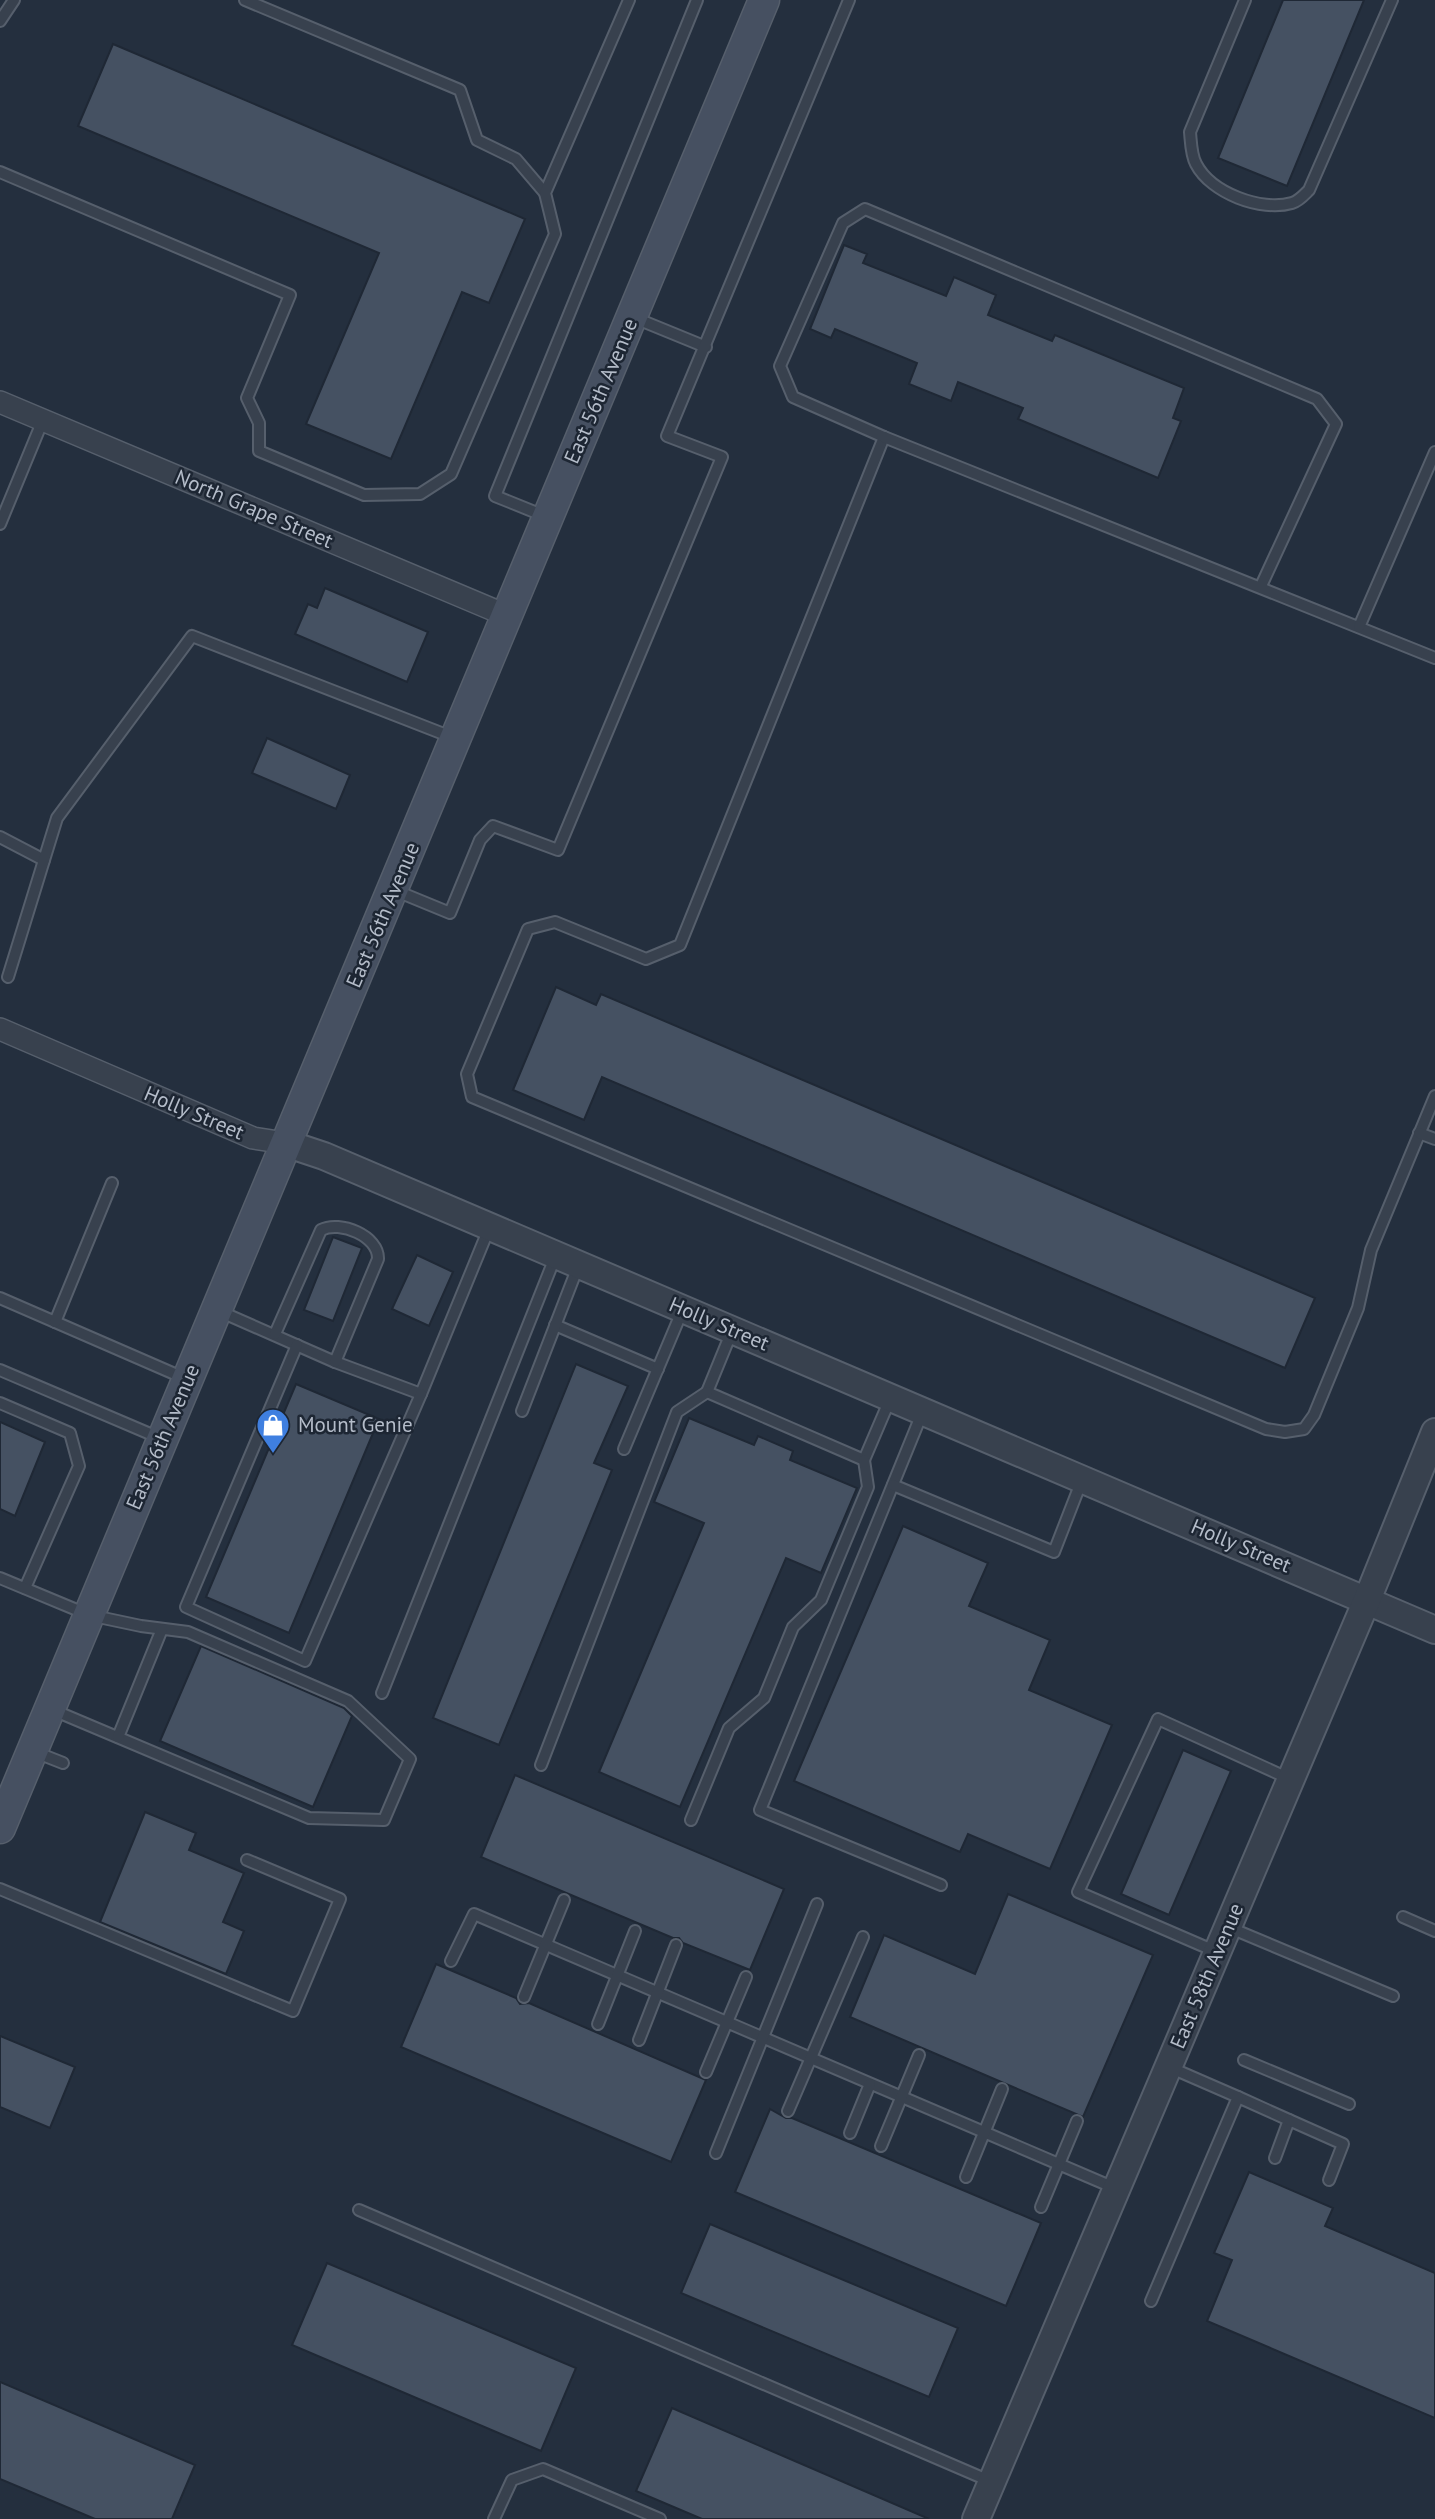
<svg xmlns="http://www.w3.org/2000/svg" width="1435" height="2519" font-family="'PT Sans',sans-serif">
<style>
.building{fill:#455162;stroke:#1f2835;stroke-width:2}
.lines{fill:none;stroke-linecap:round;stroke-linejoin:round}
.service-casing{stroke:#565f6c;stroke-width:14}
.minor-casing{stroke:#565f6c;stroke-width:24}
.tertiary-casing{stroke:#565f6c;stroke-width:30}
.secondary-casing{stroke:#565f6c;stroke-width:33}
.service{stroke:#38414e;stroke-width:10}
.minor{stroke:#38414e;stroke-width:21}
.tertiary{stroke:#38414e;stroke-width:26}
.secondary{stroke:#465061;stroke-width:30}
.labels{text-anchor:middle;stroke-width:5;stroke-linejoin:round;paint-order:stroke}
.street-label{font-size:21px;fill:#b4bcc9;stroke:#1d2633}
.poi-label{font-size:21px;fill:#b4bcc9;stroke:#1d2633;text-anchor:start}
</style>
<rect width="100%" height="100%" fill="#242f3e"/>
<g class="building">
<polygon points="1283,0 1364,0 1287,186 1218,158"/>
<polygon points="113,44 525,219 489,303 462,292 391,459 306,424 379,253 78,126"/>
<polygon points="844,245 867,254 863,263 946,296 954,277 996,295 988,315 1052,341 1055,335 1184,388 1173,418 1181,421 1158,478 1018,419 1023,408 958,382 951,401 909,384 917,363 835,329 831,338 810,329"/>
<polygon points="325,588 428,632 407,682 295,634 308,604 317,608"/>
<polygon points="267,738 350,775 336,809 252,773"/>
<polygon points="556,987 596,1005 601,994 1315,1298 1285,1368 602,1077 584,1120 513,1090"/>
<polygon points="333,1237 362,1248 333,1321 304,1310"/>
<polygon points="417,1255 453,1272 429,1326 392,1309"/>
<polygon points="576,1364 628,1386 594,1463 612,1470 499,1745 433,1718"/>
<polygon points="296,1384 379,1419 289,1633 206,1597"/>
<polygon points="689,1418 754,1445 758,1436 793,1451 790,1460 857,1488 821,1573 786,1558 680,1807 599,1772 704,1523 654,1502"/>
<polygon points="0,1422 45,1442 15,1516 0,1509"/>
<polygon points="903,1526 988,1563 969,1606 1050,1640 1029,1690 1112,1725 1050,1869 968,1834 960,1852 794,1781"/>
<polygon points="201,1646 344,1708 352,1716 313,1807 160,1741"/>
<polygon points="1183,1750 1231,1771 1169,1915 1121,1894"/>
<polygon points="515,1775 784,1889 750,1970 683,1943 679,1938 673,1938 481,1857"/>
<polygon points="145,1812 196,1833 189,1850 244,1873 223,1922 244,1931 226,1974 100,1922"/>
<polygon points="1008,1894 1153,1955 1083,2117 850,2017 884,1935 975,1974"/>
<polygon points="436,1964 516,1998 520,2004 529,2003 706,2080 671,2162 401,2047"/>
<polygon points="0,2036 75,2067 50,2128 0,2107"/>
<polygon points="770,2109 786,2118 792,2118 1041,2223 1006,2306 735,2192"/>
<polygon points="1249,2172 1333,2208 1325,2226 1435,2273 1435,2418 1207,2321 1232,2260 1214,2253"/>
<polygon points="710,2224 958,2328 929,2397 681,2293"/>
<polygon points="327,2263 576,2368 541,2451 292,2345"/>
<polygon points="0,2382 195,2465 172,2519 95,2519 0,2479"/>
<polygon points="672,2408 929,2519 702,2519 636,2491"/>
</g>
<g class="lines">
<defs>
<g id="service">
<polyline points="245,0 460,90 477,140 516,159 545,193"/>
<path d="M1245,0L1190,132C1191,142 1191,155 1196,164C1211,193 1261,212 1292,203C1299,201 1304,195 1309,190L1392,0"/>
<polyline points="0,21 14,0"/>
<polyline points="0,172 290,295 247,398 259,423 259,451 364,495 420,494 451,474 555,234 545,193 629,0"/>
<polyline points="635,318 706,347"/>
<polyline points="884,437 680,945 646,959 555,922 528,929 467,1074 472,1097 1266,1429 1285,1432 1304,1429 1314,1415 1358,1308 1371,1250 1435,1096"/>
<polyline points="547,517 495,496 697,0"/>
<polyline points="0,524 43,420"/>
<polyline points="1261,586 1336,424 1317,399 865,209 843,223 780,366 793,397 884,437 1435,658"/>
<polyline points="1359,627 1435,452"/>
<polyline points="0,837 44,860"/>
<polyline points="394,890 450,913 480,840 493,826 558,850 722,457 667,436 849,0"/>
<polyline points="8,977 57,818 192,636 454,738"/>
<polyline points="1419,1133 1435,1139"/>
<polyline points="0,1298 184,1378"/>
<polyline points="219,1311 335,1362 421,1394 490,1226"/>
<polyline points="55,1322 112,1183"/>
<polyline points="555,1325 658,1369"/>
<polyline points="732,1331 707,1392 864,1460 891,1397"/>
<path d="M275,1334L321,1230C340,1220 379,1236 378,1259L335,1362"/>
<polyline points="297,1345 186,1607 305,1661 421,1394"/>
<polyline points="0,1370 162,1439"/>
<polyline points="0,1403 70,1433 79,1466 25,1588"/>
<polyline points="522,1411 579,1264"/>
<polyline points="923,1411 760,1810 941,1885"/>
<polyline points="624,1449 683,1309"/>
<polyline points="893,1485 1054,1552 1082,1480"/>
<polyline points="0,1578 89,1615 141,1626 188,1632 348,1701 410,1759 384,1820 309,1818 53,1710"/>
<polyline points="382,1693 556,1255"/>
<polyline points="118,1737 162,1629"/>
<polyline points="35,1752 63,1763"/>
<polyline points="541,1765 677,1412 707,1392"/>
<polyline points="691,1820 729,1728 764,1698 793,1627 821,1600 868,1487 864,1460"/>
<polyline points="0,1889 293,2011 340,1899 247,1860"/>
<polyline points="1403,1917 1435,1931"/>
<polyline points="1228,1927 1393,1996"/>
<polyline points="1217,1952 1078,1892 1158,1719 1290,1779"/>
<polyline points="451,1961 474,1914 1117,2189"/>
<polyline points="524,1997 564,1900"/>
<polyline points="598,2024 635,1931"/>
<polyline points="639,2040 676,1945"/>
<polyline points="1244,2060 1349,2104"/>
<polyline points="706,2072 746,1977"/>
<polyline points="1238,2097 1289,2120 1275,2158"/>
<polyline points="788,2111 863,1937"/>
<polyline points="1289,2120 1343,2144 1329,2180"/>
<polyline points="850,2133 870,2084"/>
<polyline points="881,2146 919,2055"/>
<polyline points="716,2153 817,1904"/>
<polyline points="966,2177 1002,2089"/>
<polyline points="1041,2207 1077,2121"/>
<polyline points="359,2210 992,2482"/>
<polyline points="1151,2301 1238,2097 1169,2067"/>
<polyline points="494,2519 512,2480 543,2469 660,2519"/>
</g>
<g id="minor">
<polyline points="0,402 508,616"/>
<polyline points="0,1029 253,1138 285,1143"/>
</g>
<g id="tertiary">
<polyline points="285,1143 324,1156 1435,1630"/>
<polyline points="976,2519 1367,1600 1435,1432"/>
</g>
<polyline id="secondary" points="0,1828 764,0"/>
</defs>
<use href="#service" class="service-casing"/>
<use href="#minor" class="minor-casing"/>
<use href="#tertiary" class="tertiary-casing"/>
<use href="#secondary" class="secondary-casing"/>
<use href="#service" class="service"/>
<use href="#minor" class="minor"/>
<use href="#tertiary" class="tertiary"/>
<use href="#secondary" class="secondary"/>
</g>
<defs>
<symbol id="shop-pin" viewBox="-11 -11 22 30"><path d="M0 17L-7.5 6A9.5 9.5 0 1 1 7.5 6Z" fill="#3f7fe0" stroke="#1d2633"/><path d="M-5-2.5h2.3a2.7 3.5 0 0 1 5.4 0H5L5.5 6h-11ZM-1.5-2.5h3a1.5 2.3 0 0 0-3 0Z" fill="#fff"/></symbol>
</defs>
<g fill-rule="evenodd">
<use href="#shop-pin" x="254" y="1406" width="38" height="52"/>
</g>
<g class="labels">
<g class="street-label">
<text transform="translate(601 391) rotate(-67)" y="7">East 56th Avenue</text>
<text transform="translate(254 509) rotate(23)" y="7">North Grape Street</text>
<text transform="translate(383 915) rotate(-67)" y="7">East 56th Avenue</text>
<text transform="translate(194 1113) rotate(23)" y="7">Holly Street</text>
<text transform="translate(719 1324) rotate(23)" y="7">Holly Street</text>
<text transform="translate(163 1437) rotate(-67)" y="7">East 56th Avenue</text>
<text transform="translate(1241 1546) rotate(23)" y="7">Holly Street</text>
<text transform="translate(1207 1976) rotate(-67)" y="7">East 58th Avenue</text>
</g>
<g class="poi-label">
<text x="298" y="1432">Mount Genie</text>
</g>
</g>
</svg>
